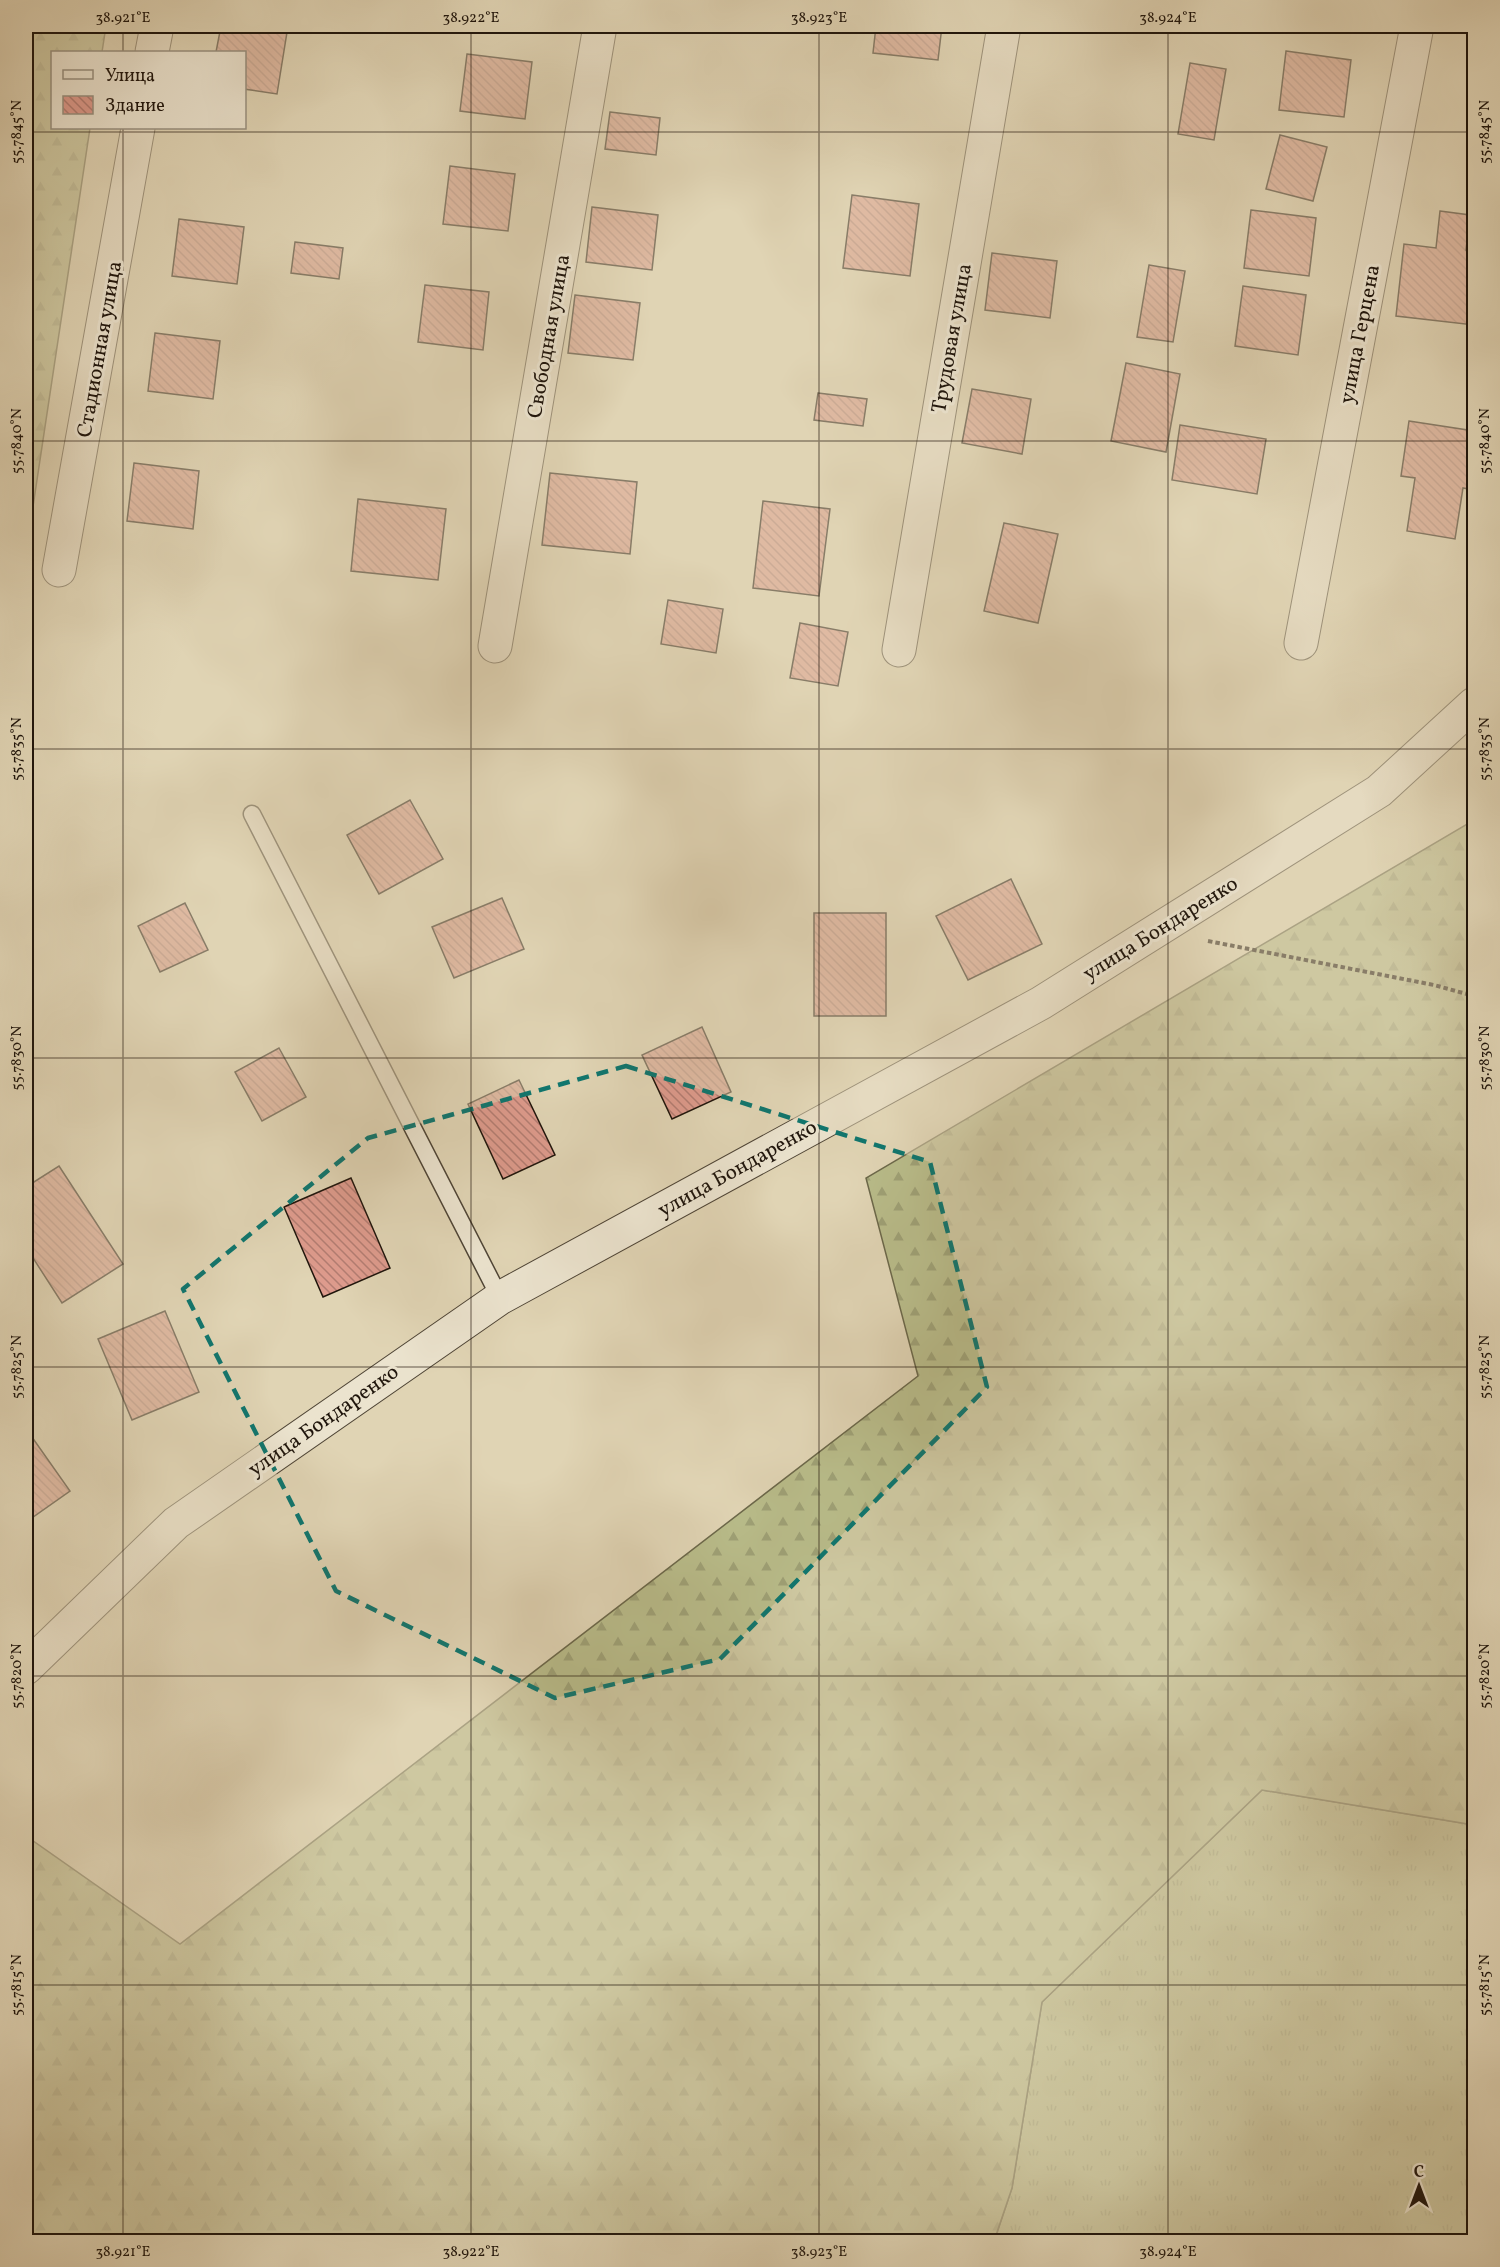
<svg xmlns="http://www.w3.org/2000/svg" width="1500" height="2267" font-family="Vollkorn,serif">
<style>
.grass{fill:url(#grass-tufts);stroke:#6c684a;stroke-width:1.5}
.forest{fill:url(#forest-firs);stroke:#6c684a;stroke-width:1.5}
.building{fill:url(#building-back-hatch);stroke:#1f150c;stroke-width:1.5}
.lines{fill:none;stroke-linecap:round;stroke-linejoin:round}
.service-casing{stroke:#4f4536;stroke-width:19}
.minor-casing{stroke:#4f4536;stroke-width:35}
.path{stroke:#1f150c;stroke-width:4;stroke-dasharray:4.5 3;stroke-linecap:butt}
.service{stroke:#ebe3ce;stroke-width:16}
.minor{stroke:#ebe3ce;stroke-width:33}
.marked{fill:none;stroke:#0f766e;stroke-width:4.5;stroke-dasharray:12 8;stroke-linejoin:round}
.ticks{fill:none;stroke:#1f150c;stroke-width:1.5;stroke-opacity:0.45}
.labels{text-anchor:middle;stroke-width:6;stroke-linejoin:round;paint-order:stroke}
.street-label{font-size:21px;fill:#1f150c;stroke:#ebe3ce}
.neatline{fill:none;stroke:#1f150c;stroke-width:2}
.ticks-label{font-size:15px;text-anchor:middle;fill:#1f150c}
</style>
<defs>
<pattern id="grass-tufts" width="24" height="20" patternUnits="userSpaceOnUse" patternTransform="scale(1.5)"><rect width="24" height="20" fill="#b8bb89"/><path d="M3 7l-1-3M5 7V3M7 7l1-3M15 17l-1-3M17 17v-4M19 17l1-3" fill="none" stroke="#9ea075"/></pattern>
<pattern id="forest-firs" width="22" height="20" patternUnits="userSpaceOnUse" patternTransform="scale(1.5)"><rect width="22" height="20" fill="#b8bb89"/><path d="M5 1l3.5 6h-7zM16 11l3.5 6h-7z" fill="#9ea075"/></pattern>
<pattern id="building-back-hatch" width="6" height="6" patternUnits="userSpaceOnUse" patternTransform="scale(1.5)"><rect width="6" height="6" fill="#de9b8d"/><path d="M-1 5l2 2M0 0l6 6M5-1l2 2" fill="none" stroke="#b37d72"/></pattern>
</defs>
<rect width="100%" height="100%" fill="#e0d4b4"/>
<filter id="stains"><feTurbulence type="fractalNoise" baseFrequency=".00333" numOctaves="4"/><feColorMatrix values="0 0 0 0 .2 0 0 0 0 .09 0 0 0 0 .02 0 0 0 .5 -.17"/></filter>
<radialGradient id="worn" r=".72"><stop offset=".6" stop-color="#630" stop-opacity="0"/><stop offset="1" stop-color="#630" stop-opacity=".3"/></radialGradient>
<polygon class="grass" points="1262,1790 1474,1825 1474,2241 994,2242 1012,2188 1042,2002"/>
<g class="forest">
<polygon points="26,26 106,26 102,52 52,52 52,128 90,128 26,553"/>
<polygon points="1474,820 1474,1825 1262,1790 1042,2002 1012,2188 994,2241 26,2241 26,1836 180,1944 918,1376 866,1178"/>
</g>
<g class="building">
<polygon points="221,26 288,26 277,94 244,89 244,52 216,52"/>
<polygon points="876,26 942,26 938,60 873,53"/>
<polygon points="1286,51 1351,60 1344,117 1279,110"/>
<polygon points="467,54 532,62 525,119 460,111"/>
<polygon points="1190,63 1226,69 1214,140 1178,134"/>
<polygon points="1474,92 1474,139 1469,138"/>
<polygon points="610,112 660,118 656,155 605,149"/>
<polygon points="1280,135 1327,147 1313,201 1266,189"/>
<polygon points="450,166 515,174 508,231 443,224"/>
<polygon points="852,195 919,204 910,276 843,268"/>
<polygon points="592,207 658,215 652,270 586,262"/>
<polygon points="1251,210 1316,218 1309,276 1244,268"/>
<polygon points="1440,211 1470,215 1466,250 1474,251 1474,325 1396,316 1404,244 1436,248"/>
<polygon points="179,219 244,227 237,284 172,276"/>
<polygon points="295,242 343,248 339,279 291,273"/>
<polygon points="992,253 1057,261 1050,318 985,310"/>
<polygon points="1149,265 1185,271 1173,342 1137,337"/>
<polygon points="425,285 489,292 483,350 418,342"/>
<polygon points="1243,286 1306,295 1298,355 1235,346"/>
<polygon points="575,295 640,303 633,360 568,353"/>
<polygon points="155,333 220,341 213,399 148,391"/>
<polygon points="1126,363 1180,374 1166,452 1111,441"/>
<polygon points="972,389 1031,399 1022,454 962,443"/>
<polygon points="818,393 867,399 863,426 814,420"/>
<polygon points="1409,421 1474,431 1474,490 1463,488 1455,539 1407,531 1415,478 1401,476"/>
<polygon points="1180,425 1266,439 1257,494 1172,480"/>
<polygon points="134,463 199,471 193,529 127,521"/>
<polygon points="550,473 637,482 630,554 542,545"/>
<polygon points="358,499 446,509 438,580 351,571"/>
<polygon points="763,501 830,509 819,596 753,588"/>
<polygon points="1004,523 1058,534 1038,623 984,611"/>
<polygon points="668,600 723,609 716,653 661,644"/>
<polygon points="800,623 848,632 838,686 790,678"/>
<polygon points="410,800 443,859 379,894 347,835"/>
<polygon points="1011,879 1042,944 968,980 936,916"/>
<polygon points="502,898 524,949 454,978 432,927"/>
<polygon points="185,903 208,950 160,972 138,926"/>
<rect x="814" y="913" width="72" height="103"/>
<polygon points="702,1027 731,1092 672,1119 642,1055"/>
<polygon points="279,1048 306,1097 262,1121 235,1072"/>
<polygon points="519,1080 555,1155 503,1179 468,1104"/>
<polygon points="59,1166 123,1264 62,1303 26,1247 26,1187"/>
<polygon points="351,1178 390,1268 323,1297 284,1207"/>
<polygon points="165,1311 199,1392 132,1420 98,1339"/>
<polygon points="27,1430 70,1491 26,1522 26,1431"/>
</g>
<g class="lines">
<defs>
<polyline id="service" points="252,814 500,1298"/>
<g id="minor">
<polyline points="152,52 157,26"/>
<polyline points="59,570 138,128"/>
<polyline points="1301,643 1417,26"/>
<polyline points="495,646 600,26"/>
<polyline points="899,650 1004,26"/>
<polyline points="26,1668 176,1523 500,1298 1041,1003 1379,791 1474,704"/>
</g>
</defs>
<use href="#service" class="service-casing"/>
<use href="#minor" class="minor-casing"/>
<polyline class="path" points="1208,941 1434,985 1474,996"/>
<use href="#service" class="service"/>
<use href="#minor" class="minor"/>
</g>
<path d="M0 0H1500V2267H0ZM626,1066L930,1162L987,1387L720,1659L555,1698L336,1591L183,1289L368,1138Z" fill="#e0d4b4" fill-opacity=".55" fill-rule="evenodd"/>
<path class="marked" d="M626,1066L930,1162L987,1387L720,1659L555,1698L336,1591L183,1289L368,1138Z"/>
<path class="ticks" d="M123,26V52M471,26V2242M819,26V2242M1168,26V2242M123,128V2242M26,132H1474M26,441H1474M26,749H1474M26,1058H1474M26,1367H1474M26,1676H1474M26,1985H1474"/>
<g class="labels">
<g class="street-label">
<text transform="translate(1359 334) rotate(-79)" y="7">улица Герцена</text>
<text transform="translate(548 336) rotate(-80)" y="7">Свободная улица</text>
<text transform="translate(951 338) rotate(-80)" y="7">Трудовая улица</text>
<text transform="translate(99 349) rotate(-80)" y="7">Стадионная улица</text>
<text transform="translate(1160 928) rotate(-32)" y="7">улица Бондаренко</text>
<text transform="translate(737 1168) rotate(-29)" y="7">улица Бондаренко</text>
<text transform="translate(323 1420) rotate(-35)" y="7">улица Бондаренко</text>
</g>
</g>
<rect width="1500" height="2267" fill="none" stroke="#e0d4b4" stroke-width="66"/>
<rect x="51" y="51" width="195" height="78" fill="#ebe3ce" stroke="#999180" stroke-width="1.5"/>
<rect x="63" y="70" width="30" height="9" fill="#ebe3ce" stroke="#999180" stroke-width="1.5"/>
<text x="105" y="81" font-size="18" fill="#1f150c">Улица</text>
<rect x="63" y="96" width="30" height="18" fill="url(#building-back-hatch)" stroke="#999180" stroke-width="1.5"/>
<text x="105" y="111" font-size="18" fill="#1f150c">Здание</text>
<g transform="translate(1419 2186)" stroke="#ebe3ce" stroke-width="4.5" paint-order="stroke">
<path d="M0-4.5L10 22L0 15L-10 22Z" fill="#1f150c"/>
<text y="-9" font-size="16" font-weight="bold" text-anchor="middle" fill="#1f150c">С</text>
</g>
<rect x="33" y="33" width="1434" height="2201" class="neatline"/>
<g class="ticks-label">
<text x="123" y="22">38.921°E</text>
<text x="471" y="22">38.922°E</text>
<text x="819" y="22">38.923°E</text>
<text x="1168" y="22">38.924°E</text>
<text transform="translate(16 132) rotate(-90)" y="5">55.7845°N</text>
<text transform="translate(1484 132) rotate(-90)" y="5">55.7845°N</text>
<text transform="translate(16 441) rotate(-90)" y="5">55.7840°N</text>
<text transform="translate(1484 441) rotate(-90)" y="5">55.7840°N</text>
<text transform="translate(16 749) rotate(-90)" y="5">55.7835°N</text>
<text transform="translate(1484 749) rotate(-90)" y="5">55.7835°N</text>
<text transform="translate(16 1058) rotate(-90)" y="5">55.7830°N</text>
<text transform="translate(1484 1058) rotate(-90)" y="5">55.7830°N</text>
<text transform="translate(16 1367) rotate(-90)" y="5">55.7825°N</text>
<text transform="translate(1484 1367) rotate(-90)" y="5">55.7825°N</text>
<text transform="translate(16 1676) rotate(-90)" y="5">55.7820°N</text>
<text transform="translate(1484 1676) rotate(-90)" y="5">55.7820°N</text>
<text transform="translate(16 1985) rotate(-90)" y="5">55.7815°N</text>
<text transform="translate(1484 1985) rotate(-90)" y="5">55.7815°N</text>
<text x="123" y="2256">38.921°E</text>
<text x="471" y="2256">38.922°E</text>
<text x="819" y="2256">38.923°E</text>
<text x="1168" y="2256">38.924°E</text>
</g>
<rect width="100%" height="100%" filter="url(#stains)"/>
<rect width="100%" height="100%" fill="url(#worn)"/>
</svg>
